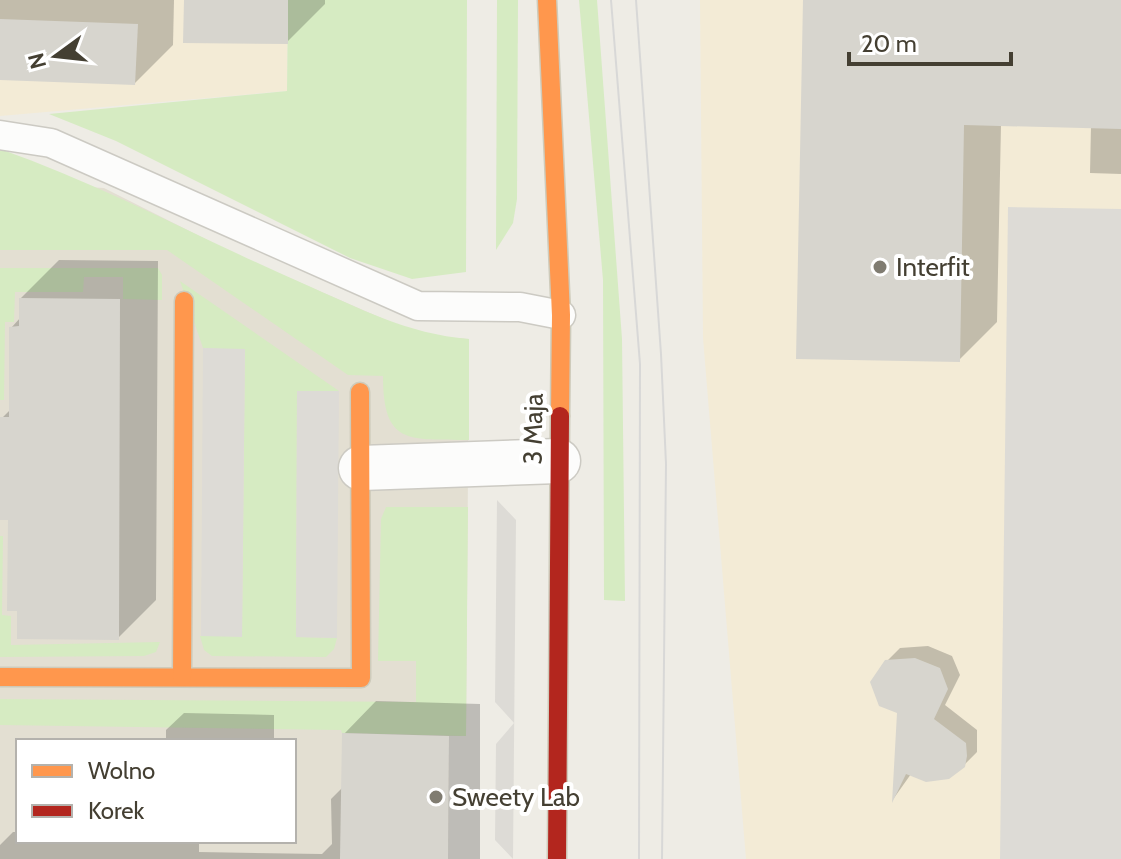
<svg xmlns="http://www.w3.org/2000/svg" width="1121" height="859" font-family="Cabin,sans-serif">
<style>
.residential{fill:#e3dfd2;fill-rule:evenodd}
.commercial{fill:#f3ebd6}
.green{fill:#d6ebc2}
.parking{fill:#dddbd6}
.shadow{fill:#0003}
.building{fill:#d7d5ce}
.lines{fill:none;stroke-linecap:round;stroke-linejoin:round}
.lane-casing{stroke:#cccac3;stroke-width:31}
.street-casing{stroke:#cccac3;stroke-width:47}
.slow-casing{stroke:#cecbbb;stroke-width:21}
.jam-casing{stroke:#cecbbb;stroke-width:21}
.lane{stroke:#fcfcfb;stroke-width:28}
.street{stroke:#fcfcfb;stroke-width:44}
.slow{stroke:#ff974d;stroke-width:18}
.jam{stroke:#b3261e;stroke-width:18}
.tram{stroke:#d8d8d7;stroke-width:2}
.poi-dot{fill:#807c71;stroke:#fff;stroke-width:3}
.labels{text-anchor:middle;stroke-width:8;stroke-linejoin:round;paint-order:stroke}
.poi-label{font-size:26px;fill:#443f32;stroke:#fff;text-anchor:start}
.street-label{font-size:26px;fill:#443f32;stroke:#fff}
</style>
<rect width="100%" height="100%" fill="#eeece5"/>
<path class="residential" d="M0,182L104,188L237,255L395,324L429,336L469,339L466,736H449L448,859H0ZM18,741H294V841H18Z"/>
<g class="commercial">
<polygon points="0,0 288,0 287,91 0,116"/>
<polygon points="700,0 1121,0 1121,859 746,859 703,338"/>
</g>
<g class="green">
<polygon points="288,0 467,0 466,272 412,279 350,258 116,141 49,114 287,91"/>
<polygon points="497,0 518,0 517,199 513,223 496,250"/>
<polygon points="579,0 597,0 622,339 625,601 604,600 603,280"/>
<path d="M0,149C105,186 201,239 302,283C359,308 407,334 469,339V440C409,439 383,446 383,376L348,375L167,250H0Z"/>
<polygon points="0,268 158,268 162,275 162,300 123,299 123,277 84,277 83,292 15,292 14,322 5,322 4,400 0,400"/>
<polygon points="180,281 339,391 297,391 296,637 337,638 334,649 326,657 212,656 204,650 200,636 242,636 245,350 203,348"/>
<polygon points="386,507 468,507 466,736 342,733 341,730 0,725 0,699 416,702 416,661 378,661 381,519"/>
<polygon points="0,536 3,536 2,615 11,616 11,645 160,642 156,652 144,656 0,657"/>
</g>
<g class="parking">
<polygon points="1008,207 1121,209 1121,859 1000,859"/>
<polygon points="203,348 245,349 242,637 201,636"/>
<polygon points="297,391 339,391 337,638 296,637"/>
<polygon points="497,500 516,520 513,859 495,840 496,744 514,723 495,702"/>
</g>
<g class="shadow">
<polygon points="0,0 174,0 173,45 135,83 0,78"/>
<polygon points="186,0 325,0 325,4 287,42"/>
<polygon points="805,0 1121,0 1121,174 1090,173 1091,126 1001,124 997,322 959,360"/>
<polygon points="59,260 158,261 156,600 118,638 10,518 2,418 11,409 11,328 21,317 21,298"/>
<polygon points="928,646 952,656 960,675 945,705 977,730 977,752 964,765 911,774 894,798 899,711 887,661 900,648"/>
<polygon points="376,701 480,704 480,859 0,859 0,845 13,832 18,832 18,841 199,841 199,852 322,854 332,844 331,799 343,787 344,734"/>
<polygon points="184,713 274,715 274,741 166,741 166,730"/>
</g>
<g class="building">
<polygon points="184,0 288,0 288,44 183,43"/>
<polygon points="803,0 1121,0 1121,129 964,125 960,362 796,359"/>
<polygon points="0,19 138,24 135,85 0,80"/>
<polygon points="19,298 120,299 119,640 17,639 17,611 7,611 8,520 0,520 0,417 9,417 9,327 19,326"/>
<polygon points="915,658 940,668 948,689 934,719 966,743 967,756 965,767 949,779 926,782 906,774 892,803 897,713 879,706 870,682 885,660"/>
<polygon points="342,733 449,736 448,859 340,859"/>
</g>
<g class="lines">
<defs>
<polyline id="lane" points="0,135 51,143 418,306 520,307 561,315"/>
<polyline id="street" points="361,468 558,461"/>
<g id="slow">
<polyline points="547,0 561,315 560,416"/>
<polyline points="0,677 361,678 360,392"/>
<polyline points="182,677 184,301"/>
</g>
<polyline id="jam" points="557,859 560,416"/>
</defs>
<use href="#lane" class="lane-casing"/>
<use href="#street" class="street-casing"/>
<use href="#slow" class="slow-casing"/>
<use href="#jam" class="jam-casing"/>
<use href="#lane" class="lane"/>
<use href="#street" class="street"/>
<use href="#slow" class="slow"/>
<use href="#jam" class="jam"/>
<g class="tram">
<polyline points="611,0 640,364 639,859"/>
<polyline points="636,0 661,354 666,464 662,859"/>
</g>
</g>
<g class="poi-dot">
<circle cx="880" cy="267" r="8"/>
<circle cx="436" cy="797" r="8"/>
</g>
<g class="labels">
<g class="poi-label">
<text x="896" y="276">Interfit</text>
<text x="452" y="806">Sweety Lab</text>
</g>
<g class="street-label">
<text transform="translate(533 429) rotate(-89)" y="9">3 Maja</text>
</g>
</g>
<rect x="16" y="739" width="280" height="104" fill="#ffffff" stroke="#b4b2ad" stroke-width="2"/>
<rect x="32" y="765" width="40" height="12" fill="#ff974d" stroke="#b4b2ad" stroke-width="2"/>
<text x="88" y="779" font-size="24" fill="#443f32">Wolno</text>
<rect x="32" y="805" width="40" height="12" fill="#b3261e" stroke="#b4b2ad" stroke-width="2"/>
<text x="88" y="819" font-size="24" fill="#443f32">Korek</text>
<g transform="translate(56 56) rotate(255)" stroke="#ffffff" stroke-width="6" paint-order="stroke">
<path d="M0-6L14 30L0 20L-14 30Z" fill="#443f32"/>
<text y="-12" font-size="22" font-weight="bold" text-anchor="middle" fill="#443f32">N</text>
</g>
<path d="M849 52v12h162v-12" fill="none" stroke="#443f32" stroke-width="4"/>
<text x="861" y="52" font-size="24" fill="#443f32" stroke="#ffffff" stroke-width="6" paint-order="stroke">20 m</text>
</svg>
